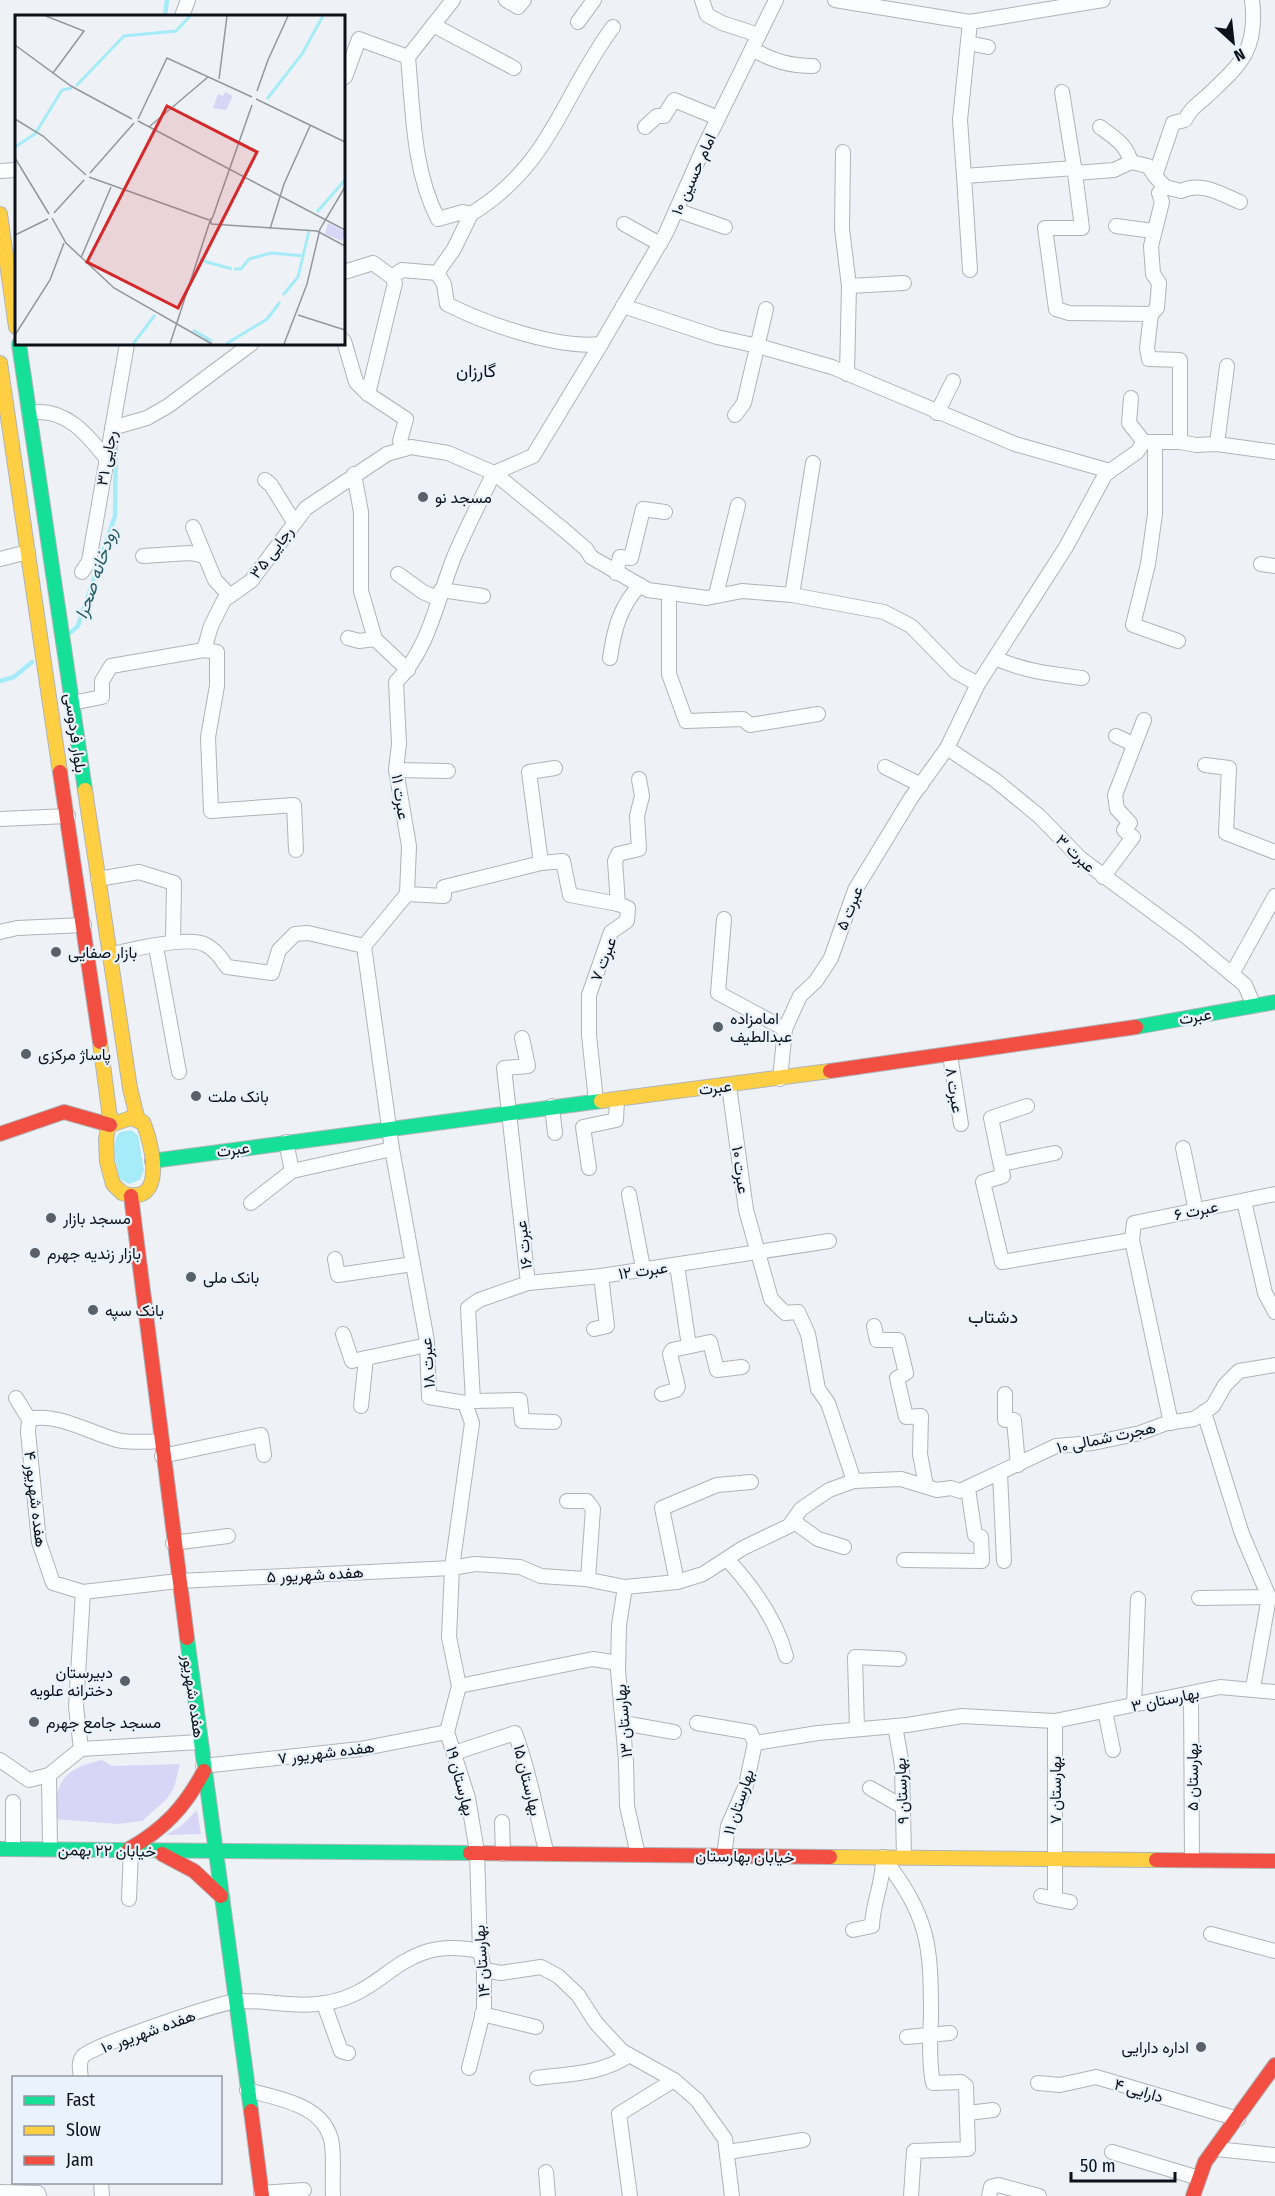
<svg xmlns="http://www.w3.org/2000/svg" width="1275" height="2196" font-family="'Fira Sans Condensed',Vazirmatn,sans-serif">
<style>
.green{fill:#d9d5f6}
.water{fill:#a5ecf8}
.lines{fill:none;stroke-linecap:round;stroke-linejoin:round}
.stream{stroke:#a5ecf8;stroke-width:4.5}
.street-casing{stroke:#afb4ba;stroke-width:16}
.fast-casing{stroke:#afb4ba;stroke-width:16}
.slow-casing{stroke:#afb4ba;stroke-width:16}
.jam-casing{stroke:#afb4ba;stroke-width:16}
.street{stroke:#fcfdfe;stroke-width:14}
.fast{stroke:#16e098;stroke-width:14}
.slow{stroke:#ffcf43;stroke-width:14}
.jam{stroke:#f24e42;stroke-width:14}
.poi-dot{fill:#5a6067;stroke:#eaf2fb;stroke-width:2}
.labels{text-anchor:middle;stroke-width:4.5;stroke-linejoin:round;paint-order:stroke}
.street-label{font-size:16px;fill:#0b1219;stroke:#eaf2fb}
.poi-label{font-size:16px;fill:#0b1219;stroke:#eaf2fb;text-anchor:start}
.neighbourhood-label{font-size:18px;fill:#0b1219;stroke:#eaf2fb}
.water-label{font-size:18px;font-style:italic;fill:#275f68;stroke:#eaf2fb}
.inset-river{fill:none;stroke:#a5ecf8;stroke-width:3}
.inset-road{fill:none;stroke:#93989e;stroke-width:1.5}
.view{fill:#d62828;fill-opacity:0.15;stroke:#d62828;stroke-width:3}
.inset-edge{fill:none;stroke:#0b1219;stroke-width:3}
</style>
<rect width="100%" height="100%" fill="#eef2f7"/>
<g class="green">
<path d="M102,1760L112,1766L180,1764L174,1788L166,1800L142,1821L118,1824L53,1819C57,1781 62,1769 102,1760Z"/>
<polygon points="197,1810 201,1834 166,1835 180,1827"/>
</g>
<path class="water" d="M131,1130L138,1135L144,1170L140,1180L129,1184L120,1179C117,1164 109,1144 120,1132Z"/>
<g class="lines">
<g class="stream">
<polyline points="165,16 167,0"/>
<polyline points="71,632 78,626 115,516 116,438"/>
<polyline points="0,681 14,677 32,662"/>
</g>
<defs>
<g id="street">
<polyline points="506,0 518,7 524,0"/>
<polyline points="702,0 707,15 722,23 759,35"/>
<polyline points="835,0 970,22 1103,0"/>
<polyline points="182,16 188,0"/>
<polyline points="578,22 594,0"/>
<polyline points="433,25 514,68"/>
<polyline points="968,43 988,47"/>
<path d="M752,49C773,61 790,66 813,66"/>
<polyline points="345,77 359,39 408,57"/>
<polyline points="1062,92 1075,173"/>
<polyline points="645,127 657,116 664,116 674,100 718,118"/>
<path d="M1100,127C1115,138 1126,144 1131,162"/>
<polyline points="843,152 842,229 849,286 847,374"/>
<polyline points="0,171 16,170"/>
<polyline points="964,176 960,120 970,22"/>
<polyline points="1155,176 1148,166 1131,162 1114,170 1075,173 1082,228 1045,228 1056,309 1069,313 1151,314 1157,308 1159,283 1153,274 1151,246 1162,202 1159,193 1165,187"/>
<path d="M1240,202C1221,194 1201,181 1181,191L1165,187L1155,176L1173,123L1185,120C1191,108 1197,105 1207,96C1241,64 1258,50 1252,0"/>
<polyline points="676,210 725,227"/>
<path d="M471,214C552,164 561,97 613,27"/>
<polyline points="624,224 660,244"/>
<polyline points="1116,226 1153,231"/>
<polyline points="970,270 964,176 1075,168"/>
<path d="M344,272L373,263L392,277L402,270L437,273L454,249L471,214L463,212L438,219C413,171 413,111 408,57L453,0"/>
<path d="M437,273L444,284L447,304C486,324 558,349 601,344L533,456L494,473"/>
<polyline points="849,286 904,283"/>
<polyline points="623,306 717,337 758,346 832,367 1015,444 1110,471 1105,475 1066,547 978,684 947,748 995,780 1039,816 1081,859 1188,938 1245,985 1254,1006"/>
<polyline points="344,341 356,382 368,394 406,419 400,441 404,449"/>
<polyline points="601,344 666,233 704,147 776,0"/>
<polyline points="368,394 395,283 392,277"/>
<polyline points="1131,398 1129,423 1144,442 1180,442 1180,360 1149,359 1147,348 1151,314"/>
<path d="M29,413C64,406 87,434 106,458"/>
<polyline points="937,413 953,381"/>
<polyline points="735,415 744,403 766,309"/>
<polyline points="112,428 147,418 168,406 251,344"/>
<polyline points="1155,442 1155,514 1148,564 1133,625 1178,641"/>
<polyline points="1180,442 1196,445 1217,444 1275,452"/>
<polyline points="1217,444 1227,366"/>
<polyline points="1110,471 1137,452 1144,442"/>
<polyline points="354,474 361,512 361,591 375,639"/>
<polyline points="265,480 271,485 294,522"/>
<polyline points="193,527 215,580 230,596"/>
<polyline points="143,556 190,553 205,556"/>
<polyline points="0,559 28,552"/>
<polyline points="1261,564 1275,566"/>
<polyline points="82,572 89,561 127,344"/>
<polyline points="616,573 620,557 631,558 643,509 665,512"/>
<polyline points="398,574 423,592 439,599"/>
<polyline points="441,590 483,596"/>
<polyline points="669,594 669,674 686,721 743,719 750,725 818,714"/>
<polyline points="716,595 738,505"/>
<polyline points="792,595 813,463"/>
<polyline points="348,638 359,641 375,639 408,670"/>
<polyline points="204,650 217,652 217,686 208,737 211,811 294,805 296,850"/>
<path d="M610,658C614,630 620,606 640,585"/>
<path d="M995,658C1023,671 1051,674 1082,678"/>
<polyline points="72,703 102,697 102,681 111,666 204,650 211,626 224,600 251,581 306,508 387,454 411,447 448,453 494,473 564,530 586,549 591,557 648,590 707,598 742,591 792,595 884,612 911,626 956,672 978,684"/>
<polyline points="1116,736 1133,744"/>
<polyline points="1205,765 1229,768 1226,833 1275,852"/>
<polyline points="885,767 921,785"/>
<polyline points="396,770 448,771"/>
<polyline points="0,819 68,816"/>
<polyline points="541,863 563,861 570,895 618,904 615,861 618,854 639,849 637,816 642,796 639,779"/>
<polyline points="1103,877 1133,837 1124,830 1130,823 1117,809 1115,795 1144,720"/>
<polyline points="98,879 139,872 174,883 173,942"/>
<polyline points="407,894 444,896 444,887 541,863 529,772 555,768"/>
<polyline points="724,919 718,993 785,1029"/>
<polyline points="0,932 17,928 84,925"/>
<polyline points="156,947 179,1072"/>
<path d="M109,955C129,950 186,936 204,944C214,948 222,959 227,967L272,973L279,950L295,934L308,933L364,946"/>
<polyline points="1232,974 1275,896"/>
<polyline points="950,1055 961,1124"/>
<polyline points="780,1079 785,1029 800,996 816,981 831,958 855,890 911,798 947,748"/>
<polyline points="729,1086 746,1210 771,1299 785,1313 798,1312 808,1334 818,1389 828,1403 854,1481"/>
<polyline points="596,1101 589,1035 589,995 611,932 627,921 628,908 618,904"/>
<polyline points="552,1106 555,1133"/>
<polyline points="1027,1106 991,1118 1003,1176 983,1182 1002,1262 1132,1240 1171,1423"/>
<polyline points="286,1142 292,1171"/>
<polyline points="1183,1148 1196,1211"/>
<polyline points="1001,1164 1055,1153"/>
<polyline points="589,1168 583,1127 616,1120 617,1099"/>
<polyline points="629,1194 643,1268"/>
<polyline points="1244,1201 1265,1293 1275,1312"/>
<polyline points="251,1203 292,1171 392,1149"/>
<polyline points="1132,1240 1134,1223 1275,1194"/>
<polyline points="335,1259 338,1275 413,1264"/>
<polyline points="677,1265 689,1346"/>
<polyline points="528,1283 601,1276 829,1241"/>
<polyline points="874,1326 877,1340 898,1340 906,1373 897,1378 906,1417 921,1416 920,1454 926,1486"/>
<polyline points="594,1329 607,1326 601,1276"/>
<polyline points="343,1334 352,1361 427,1345"/>
<polyline points="662,1394 676,1390 678,1387 670,1354 672,1350 710,1342 717,1370 742,1367"/>
<polyline points="1005,1394 1005,1420 1014,1420 1018,1465"/>
<polyline points="16,1398 29,1419 28,1432 39,1542 53,1583 83,1592 178,1581 452,1568 475,1564 520,1567 541,1576 585,1579 625,1587 677,1582 703,1574 743,1548 789,1526 801,1509 829,1490 854,1481 901,1479 937,1490 951,1488 960,1491 1056,1446 1093,1443 1140,1433 1167,1423 1194,1419 1213,1406 1225,1385 1239,1371 1275,1365"/>
<polyline points="473,1401 520,1400 522,1421 554,1422"/>
<polyline points="465,1403 473,1401 468,1308 479,1300 528,1283 504,1068 528,1066 522,1038"/>
<polyline points="361,1406 366,1358"/>
<polyline points="1204,1412 1242,1534 1269,1597 1253,1688"/>
<path d="M29,1419C60,1413 87,1432 117,1440C130,1443 146,1442 160,1441"/>
<polyline points="162,1456 261,1435 264,1455"/>
<polyline points="1000,1473 1004,1561"/>
<polyline points="567,1501 587,1501 593,1509 588,1579"/>
<polyline points="793,1521 818,1539 844,1547"/>
<polyline points="173,1543 228,1536"/>
<path d="M727,1559C753,1587 776,1619 786,1656"/>
<polyline points="904,1560 982,1561 981,1537 975,1535 968,1489"/>
<polyline points="677,1582 662,1508 717,1485 751,1482"/>
<polyline points="625,1587 619,1625 618,1670 626,1762 627,1806 638,1855"/>
<polyline points="1199,1598 1269,1597"/>
<polyline points="459,1686 593,1659 618,1663"/>
<polyline points="1191,1694 1192,1860"/>
<polyline points="1134,1705 1138,1599"/>
<polyline points="1105,1711 1113,1750"/>
<polyline points="623,1723 674,1732"/>
<polyline points="697,1723 750,1732 755,1743"/>
<polyline points="895,1726 902,1765 904,1857"/>
<polyline points="857,1729 855,1657 899,1659"/>
<polyline points="755,1743 818,1733 907,1725 962,1716 1055,1721 1220,1687 1275,1692"/>
<polyline points="81,1749 76,1707 83,1592"/>
<polyline points="81,1749 200,1742"/>
<path d="M454,1753L515,1733C530,1772 536,1814 547,1854"/>
<polyline points="0,1760 29,1780 49,1775 81,1749"/>
<polyline points="203,1766 360,1749 447,1732"/>
<polyline points="49,1775 50,1848"/>
<polyline points="870,1788 903,1807"/>
<polyline points="13,1802 13,1849"/>
<polyline points="502,1822 503,1854"/>
<polyline points="724,1856 728,1826 746,1785 755,1743"/>
<path d="M883,1857C929,1918 931,1943 931,2017C930,2039 929,2062 933,2083L961,2082L966,2086L968,2149L914,2151L911,2196"/>
<polyline points="1041,1896 1055,1899 1055,1721"/>
<polyline points="129,1899 131,1850"/>
<polyline points="1055,1899 1070,1902"/>
<path d="M853,1930L872,1926C873,1900 884,1882 883,1857"/>
<polyline points="1211,1934 1275,1951"/>
<polyline points="484,1970 501,1973 541,1967 558,1976 578,1995 596,2023 622,2051 674,2080 697,2100 725,2139 732,2196"/>
<polyline points="324,2004 341,2051 348,2053"/>
<polyline points="482,2014 536,2027"/>
<polyline points="907,2037 950,2033"/>
<path d="M469,2068L484,2009V1970L480,1951L477,1852L468,1798L447,1732L459,1686L449,1637L452,1568L472,1423L465,1403L429,1397L427,1341L392,1149L364,946L407,894L409,846L396,770L399,744L396,682C429,649 437,600 454,557C466,529 480,501 494,473"/>
<path d="M81,2078C80,2070 78,2062 83,2056C94,2045 221,2002 238,2001C266,2000 297,2008 325,2003C390,1993 398,1934 480,1951"/>
<path d="M537,2078C568,2074 603,2074 629,2055"/>
<polyline points="1038,2083 1060,2085 1096,2077 1238,2119"/>
<path d="M247,2090C280,2099 326,2105 332,2144C334,2161 332,2179 333,2196"/>
<polyline points="968,2113 993,2110"/>
<polyline points="1216,2149 1275,2155"/>
<polyline points="728,2152 803,2140"/>
<polyline points="1112,2152 1199,2178"/>
<polyline points="546,2172 548,2196"/>
<polyline points="101,2182 102,2196"/>
<polyline points="0,2192 38,2193 39,2196"/>
<polyline points="261,2193 304,2190"/>
<polyline points="630,2196 619,2114 674,2080"/>
<polyline points="989,2196 991,2187 998,2185 1039,2196"/>
</g>
<g id="fast">
<polyline points="19,344 85,790"/>
<polyline points="1136,1027 1275,1002"/>
<polyline points="152,1161 601,1101"/>
<polyline points="187,1638 251,2111"/>
<polyline points="0,1849 470,1853"/>
</g>
<g id="slow">
<polyline points="0,214 16,327"/>
<polyline points="0,363 60,772"/>
<polyline points="85,790 130,1088 138,1121"/>
<path d="M100,1042L110,1118L106,1139L107,1162L113,1184L122,1193C168,1208 152,1143 143,1122L131,1118L110,1125"/>
<polyline points="601,1101 830,1071"/>
<polyline points="830,1857 1156,1860"/>
</g>
<g id="jam">
<polyline points="60,772 100,1042"/>
<polyline points="830,1071 1136,1027"/>
<polyline points="0,1134 64,1112 110,1125"/>
<polyline points="131,1196 187,1638"/>
<path d="M129,1849C164,1829 185,1807 204,1771"/>
<polyline points="470,1853 830,1857"/>
<polyline points="162,1854 194,1871 221,1896"/>
<polyline points="1156,1860 1275,1861"/>
<polyline points="251,2111 262,2196"/>
<polyline points="1193,2196 1205,2162 1275,2065"/>
</g>
</defs>
<use href="#street" class="street-casing"/>
<use href="#fast" class="fast-casing"/>
<use href="#slow" class="slow-casing"/>
<use href="#jam" class="jam-casing"/>
<use href="#street" class="street"/>
<use href="#fast" class="fast"/>
<use href="#slow" class="slow"/>
<use href="#jam" class="jam"/>
</g>
<g class="poi-dot">
<circle cx="423" cy="497" r="6"/>
<circle cx="56" cy="952" r="6"/>
<circle cx="718" cy="1027" r="6"/>
<circle cx="26" cy="1054" r="6"/>
<circle cx="196" cy="1096" r="6"/>
<circle cx="51" cy="1218" r="6"/>
<circle cx="35" cy="1253" r="6"/>
<circle cx="191" cy="1277" r="6"/>
<circle cx="93" cy="1310" r="6"/>
<circle cx="125" cy="1681" r="6"/>
<circle cx="34" cy="1722" r="6"/>
<circle cx="1201" cy="2047" r="6"/>
</g>
<g class="labels">
<g class="street-label">
<text transform="translate(693 174) rotate(-66)" y="6">امام حسین ۱۰</text>
<text transform="translate(106 458) rotate(-80)" y="6">رجایی ۳۱</text>
<text transform="translate(271 552) rotate(-53)" y="6">رجایی ۳۵</text>
<text transform="translate(76 733) rotate(82)" y="6">بلوار فردوسی</text>
<text transform="translate(401 797) rotate(81)" y="6">عبرت ۱۱</text>
<text transform="translate(1076 853) rotate(43)" y="6">عبرت ۳</text>
<text transform="translate(849 908) rotate(-68)" y="6">عبرت ۵</text>
<text transform="translate(603 959) rotate(-69)" y="6">عبرت ۷</text>
<text transform="translate(1195 1016) rotate(-10)" y="6">عبرت</text>
<text transform="translate(715 1087) rotate(-7)" y="6">عبرت</text>
<text transform="translate(955 1090) rotate(81)" y="6">عبرت ۸</text>
<text transform="translate(233 1149) rotate(-8)" y="6">عبرت</text>
<text transform="translate(741 1170) rotate(82)" y="6">عبرت ۱۰</text>
<text transform="translate(1196 1210) rotate(-12)" y="6">عبرت ۶</text>
<text transform="translate(523 1245) rotate(-97)" y="6">عبرت ۱۶</text>
<text transform="translate(643 1270) rotate(-8)" y="6">عبرت ۱۲</text>
<text transform="translate(427 1363) rotate(-94)" y="6">عبرت ۱۸</text>
<text transform="translate(1106 1437) rotate(-12)" y="6">هجرت شمالی ۱۰</text>
<text transform="translate(36 1499) rotate(83)" y="6">هفده شهریور ۴</text>
<text transform="translate(315 1574) rotate(-3)" y="6">هفده شهریور ۵</text>
<text transform="translate(194 1696) rotate(82)" y="6">هفده شهریور</text>
<text transform="translate(1165 1699) rotate(-12)" y="6">بهارستان ۳</text>
<text transform="translate(623 1721) rotate(-95)" y="6">بهارستان ۱۳</text>
<text transform="translate(326 1752) rotate(-7)" y="6">هفده شهریور ۷</text>
<text transform="translate(1192 1777) rotate(-90)" y="6">بهارستان ۵</text>
<text transform="translate(528 1780) rotate(76)" y="6">بهارستان ۱۵</text>
<text transform="translate(461 1781) rotate(75)" y="6">بهارستان ۱۹</text>
<text transform="translate(1055 1790) rotate(-90)" y="6">بهارستان ۷</text>
<text transform="translate(901 1791) rotate(-93)" y="6">بهارستان ۹</text>
<text transform="translate(738 1802) rotate(-72)" y="6">بهارستان ۱۱</text>
<text transform="translate(107 1850) rotate(1)" y="6">خیابان ۲۲ بهمن</text>
<text transform="translate(745 1856) rotate(1)" y="6">خیابان بهارستان</text>
<text transform="translate(481 1961) rotate(-94)" y="6">بهارستان ۱۴</text>
<text transform="translate(148 2031) rotate(-20)" y="6">هفده شهریور ۱۰</text>
<text transform="translate(1139 2090) rotate(16)" y="6">دارایی ۴</text>
</g>
<g class="poi-label">
<text x="435" y="503">مسجد نو</text>
<text x="68" y="958">بازار صفایی</text>
<text x="730" y="1024">امامزاده<tspan x="730" dy="18">عبدالطیف</tspan></text>
<text x="38" y="1060">پاساژ مرکزی</text>
<text x="208" y="1102">بانک ملت</text>
<text x="63" y="1224">مسجد بازار</text>
<text x="47" y="1259">بازار زندیه جهرم</text>
<text x="203" y="1283">بانک ملی</text>
<text x="105" y="1316">بانک سپه</text>
<text x="113" y="1678" text-anchor="end">دبیرستان<tspan x="113" dy="18">دخترانه علویه</tspan></text>
<text x="46" y="1728">مسجد جامع جهرم</text>
<text x="1189" y="2053" text-anchor="end">اداره دارایی</text>
</g>
<g class="neighbourhood-label">
<text x="476" y="377">گارزان</text>
<text x="993" y="1323">دشتاب</text>
</g>
<g class="water-label">
<text transform="translate(96 573) rotate(-71)" y="6">رودخانه صحرا</text>
</g>
</g>
<g transform="translate(15 15)">
<rect width="330" height="330" fill="#eef2f7"/>
<path d="M210,77L218,81L211,95L198,93L203,79L208,81ZM313,208L330,217L327,226L310,219Z" fill="#d9d5f6"/>
<path class="inset-river" d="M61,71L109,21L161,16L175,1M252,84L287,39L308,1M0,132L20,119L47,75L57,73M302,197L330,165M185,245L217,254M219,254H226L234,244L256,238L289,241M268,280L283,262L294,216M178,315L197,326M118,329L140,300M211,329L252,304L265,287"/>
<path class="inset-road" d="M31,1L69,16L38,58M0,30L56,71L117,104M253,45L273,1M204,64L212,1M242,76L253,45L248,59M241,84L330,127M0,104L28,121L71,160M123,104L152,43L237,82M123,106L330,215M134,112L193,62M0,143L34,199M75,158L119,108M74,162L194,205M39,198L69,165M37,203L51,228L99,273L197,329M197,204L237,90M196,209L302,216L330,231M255,214L269,169L295,111M0,220L33,204M66,243L96,172M283,300L330,315M0,320L35,265L49,228M155,329L196,203V209M269,329L292,269L305,214L330,172"/>
<path class="view" d="M152,91L242,137L163,293L72,247Z"/>
<rect width="330" height="330" class="inset-edge"/>
</g>
<rect x="12" y="2076" width="210" height="108" fill="#eaf2fb" stroke="#9198a1" stroke-width="1.5"/>
<rect x="24" y="2096" width="30" height="9" fill="#16e098" stroke="#9198a1" stroke-width="1.5"/>
<text x="66" y="2106" font-size="18" fill="#0b1219">Fast</text>
<rect x="24" y="2126" width="30" height="9" fill="#ffcf43" stroke="#9198a1" stroke-width="1.5"/>
<text x="66" y="2136" font-size="18" fill="#0b1219">Slow</text>
<rect x="24" y="2156" width="30" height="9" fill="#f24e42" stroke="#9198a1" stroke-width="1.5"/>
<text x="66" y="2166" font-size="18" fill="#0b1219">Jam</text>
<g transform="translate(1233 42) rotate(153)" stroke="#eaf2fb" stroke-width="4.5" paint-order="stroke">
<path d="M0-4.5L10 22L0 15L-10 22Z" fill="#0b1219"/>
<text y="-9" font-size="16" font-weight="bold" text-anchor="middle" fill="#0b1219">N</text>
</g>
<path d="M1071 2172v9h104v-9" fill="none" stroke="#0b1219" stroke-width="3"/>
<text x="1080" y="2172" font-size="18" fill="#0b1219" stroke="#eaf2fb" stroke-width="4.5" paint-order="stroke">50 m</text>
</svg>
